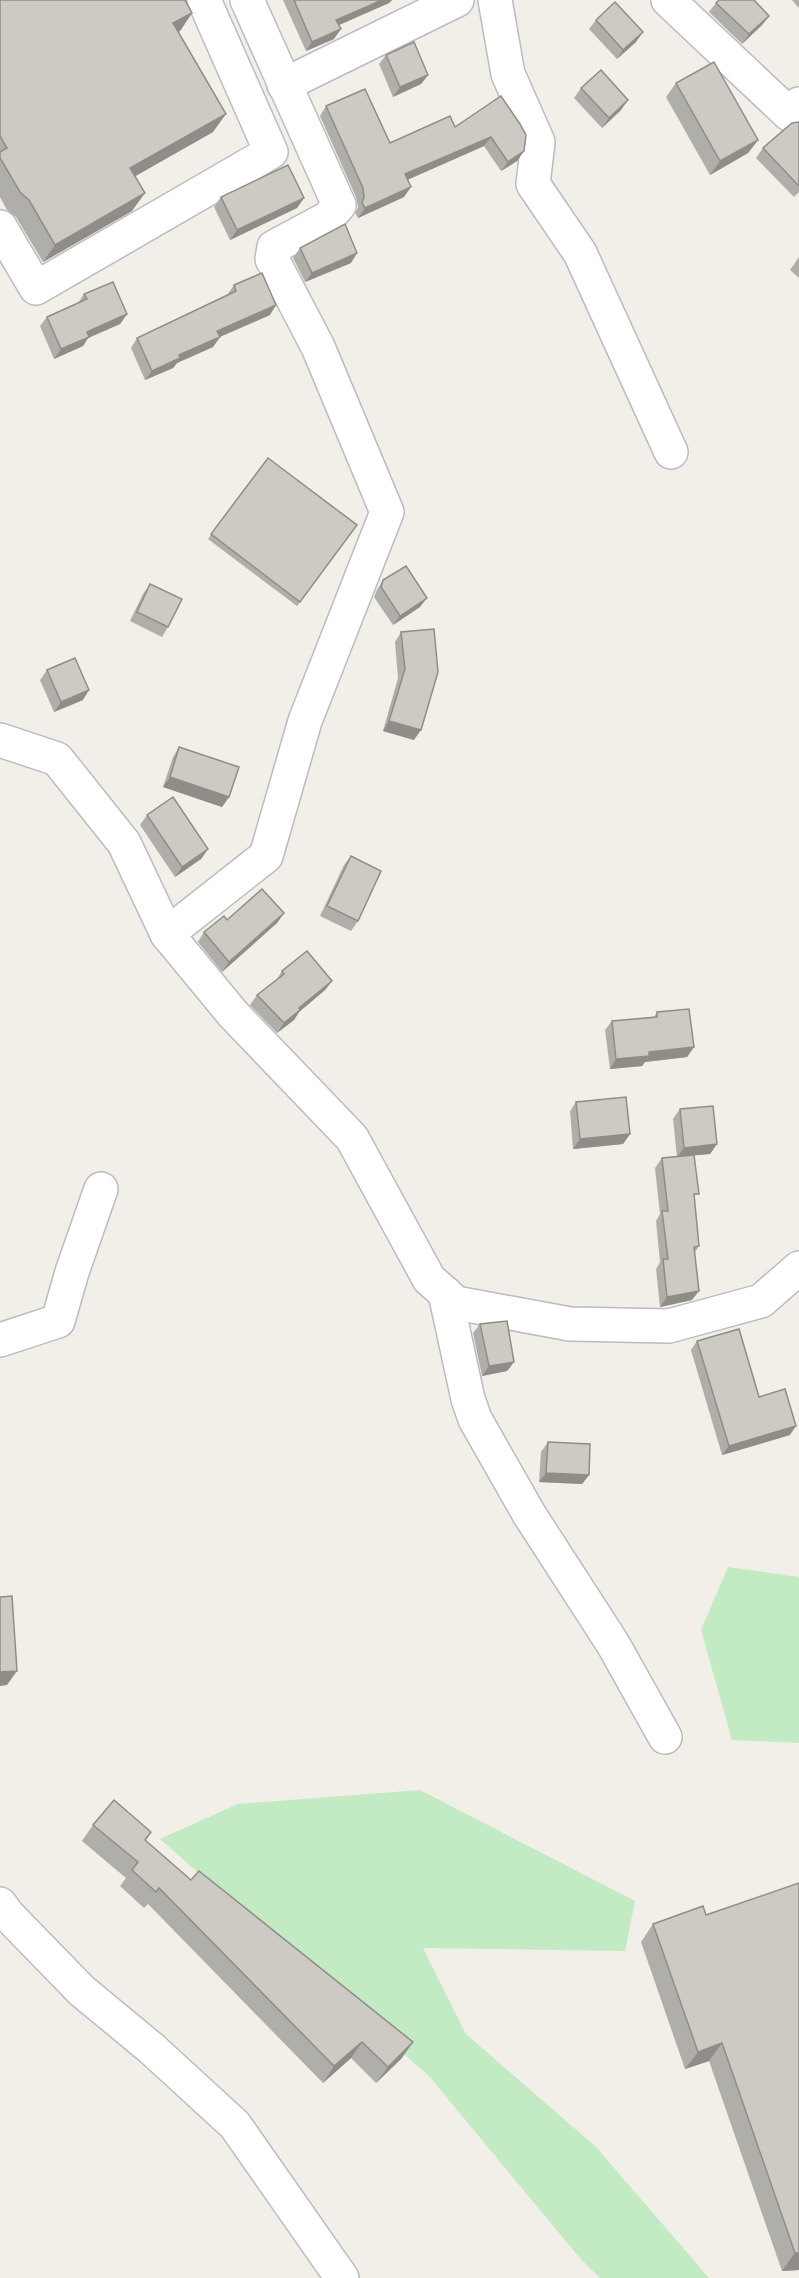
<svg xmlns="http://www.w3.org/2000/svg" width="799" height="2278" font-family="Lato,sans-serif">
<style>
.green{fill:#c2eac3}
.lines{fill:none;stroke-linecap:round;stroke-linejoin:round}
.minor-casing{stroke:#b9bcc1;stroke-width:36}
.minor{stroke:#fff;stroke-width:33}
.wall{fill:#b0aea9}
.shaded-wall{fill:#908d89}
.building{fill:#cdcac4;stroke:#908d89;stroke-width:1.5}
</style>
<rect width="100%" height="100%" fill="#f1efe7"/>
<g class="green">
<polygon points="728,1567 799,1577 799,1743 732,1740 701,1630"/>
<polygon points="420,1790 635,1901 625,1951 423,1948 466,2034 596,2147 709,2278 600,2278 579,2257 428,2075 160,1839 238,1804"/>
</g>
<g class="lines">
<defs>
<g id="minor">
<polyline points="495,0 508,74 538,142 533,184 580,253 671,452"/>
<polyline points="668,0 789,114 799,104"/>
<polyline points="284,85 457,0"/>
<polyline points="0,227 36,288 271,152 204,0"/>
<polyline points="0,740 57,759 124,843 167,934 233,1014 352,1138 429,1279 456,1303 570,1324 669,1326 761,1301 799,1268"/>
<polyline points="167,934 266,856 305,721 387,512 318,347 272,259 274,247 328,218 339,205 247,0"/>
<polyline points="445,1293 468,1399 475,1419 529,1514 613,1644 665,1737"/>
<polyline points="0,1340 58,1321 72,1272 101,1189"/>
<polyline points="0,1904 8,1915 82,1991 151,2048 235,2125 342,2278"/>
</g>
</defs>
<use href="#minor" class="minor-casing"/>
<use href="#minor" class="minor"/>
</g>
<g class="wall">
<polygon points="0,0 192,13 180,31 178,32 213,132 135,176 132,211 43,262 16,217 7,210 0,197"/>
<polygon points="283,0 392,0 389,3 339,25 334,39 306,51"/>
<polygon points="792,0 799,0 799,8"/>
<polygon points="716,3 769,16 762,25 742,44 709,12"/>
<polygon points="596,20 636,42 617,59 589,29"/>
<polygon points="386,55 428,75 421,84 393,97 379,64"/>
<polygon points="676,83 758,140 748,153 710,175 666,97"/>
<polygon points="581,88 621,110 602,128 574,98"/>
<polygon points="501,96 524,151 517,161 501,171 484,146 407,180 404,197 358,218 355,213 358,207 356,197 320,116 326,106 390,143 455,127"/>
<polygon points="799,122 799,192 794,197 756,158 763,148"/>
<polygon points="221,197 304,198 297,208 230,240 214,207"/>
<polygon points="300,248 351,263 305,282 293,258"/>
<polygon points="799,257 799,278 790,270"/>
<polygon points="234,285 270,315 220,337 213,347 177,363 173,368 145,380 131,348 137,338 227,295"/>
<polygon points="84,294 127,314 120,324 88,338 83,346 54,359 40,326 47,317 78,303"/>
<polygon points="268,458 357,525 297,606 208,539"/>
<polygon points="383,580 420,607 393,625 374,597 377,590"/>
<polygon points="150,584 168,627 162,637 130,621 143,594"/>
<polygon points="401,632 414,740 383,731 398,678 395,642"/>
<polygon points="47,670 83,700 54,712 40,680"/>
<polygon points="179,747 229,797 222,807 163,787 173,757"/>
<polygon points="147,815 208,849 201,859 175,877 140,825"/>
<polygon points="351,856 358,921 351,931 320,916 344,865"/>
<polygon points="284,913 277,923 222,972 198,942 204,932 227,920"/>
<polygon points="282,971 332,981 325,990 299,1012 294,1020 277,1033 250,1005 257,995 277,979"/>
<polygon points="657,1012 694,1047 687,1057 645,1062 642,1066 610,1069 605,1030 612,1021 654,1017"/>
<polygon points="576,1102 630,1134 623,1144 573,1149 570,1111"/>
<polygon points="680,1109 717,1144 710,1154 694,1155 694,1200 699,1246 695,1252 692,1300 660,1307 656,1269 660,1262 656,1221 660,1214 655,1168 662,1158 677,1157 673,1119"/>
<polygon points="480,1324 514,1362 507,1371 482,1376 473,1333"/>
<polygon points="697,1341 759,1397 790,1435 722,1455 691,1350"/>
<polygon points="548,1442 589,1475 582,1484 539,1482 541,1452"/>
<polygon points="93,1825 145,1840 191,1880 413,2042 401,2059 376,2083 351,2058 323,2083 148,1904 144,1908 120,1886 126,1878 82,1841"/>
<polygon points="703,1906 799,2270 782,2271 709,2061 685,2069 641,1942 653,1924"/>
</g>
<g class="shaded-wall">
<polygon points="382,0 392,0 389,3 330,29 336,20"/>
<polygon points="192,13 180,31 161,41 173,23"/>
<polygon points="769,16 762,25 742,44 749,34"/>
<polygon points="341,29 334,39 306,51 312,42"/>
<polygon points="643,32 636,42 617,59 623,50"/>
<polygon points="428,75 421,84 393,97 400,87"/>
<polygon points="628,100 621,110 602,128 609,118"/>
<polygon points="226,114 213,132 118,186 130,168"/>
<polygon points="491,137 484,146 398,184 405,174"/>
<polygon points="758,140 748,153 710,175 720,161"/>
<polygon points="524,151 517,161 501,171 508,162"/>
<polygon points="411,187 404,197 358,218 365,208"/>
<polygon points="145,193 132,211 43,262 55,245"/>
<polygon points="304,198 297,208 230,240 237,230"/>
<polygon points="357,253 351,263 305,282 312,273"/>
<polygon points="276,305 270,315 210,341 217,331"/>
<polygon points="127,314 120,324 88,338 83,346 54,359 61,349 87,332"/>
<polygon points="220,337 213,347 177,363 173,368 145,380 152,371 179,355"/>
<polygon points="427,598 420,607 393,625 400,616"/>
<polygon points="89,690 83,700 54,712 61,702"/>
<polygon points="389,721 421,730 414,740 383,731"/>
<polygon points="170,777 229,797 222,807 163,787"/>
<polygon points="208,849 201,859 175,877 182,867"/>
<polygon points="284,913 277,923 222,972 229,962"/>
<polygon points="332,981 325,990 299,1012 294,1020 277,1033 284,1023 299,1008"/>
<polygon points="694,1047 687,1057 645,1062 642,1066 610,1069 616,1059 649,1052"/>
<polygon points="630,1134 623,1144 573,1149 580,1139"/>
<polygon points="717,1144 710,1154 677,1157 684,1148"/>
<polygon points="699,1291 692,1300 660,1307 667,1297"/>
<polygon points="514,1362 507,1371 482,1376 489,1366"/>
<polygon points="796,1426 790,1435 722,1455 729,1446"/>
<polygon points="546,1473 589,1475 582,1484 539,1482"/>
<polygon points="17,1671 7,1685 0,1686 0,1672"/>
<polygon points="362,2042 351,2058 323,2083 334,2066"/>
<polygon points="413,2042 401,2059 376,2083 388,2067"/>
<polygon points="722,2043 709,2061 685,2069 698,2052"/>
<polygon points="795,2253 799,2253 799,2270 782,2271"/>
</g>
<g class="building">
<polygon points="0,0 185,0 192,13 173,23 226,114 130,168 145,193 55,245 29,200 20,192 0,158 0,152 7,148 0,136"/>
<polygon points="294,0 382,0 336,20 341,29 312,42"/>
<polygon points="719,0 754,0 769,16 749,34 716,3"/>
<polygon points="615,2 643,32 623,50 596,20"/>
<polygon points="414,42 428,75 400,87 386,55"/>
<polygon points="714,62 758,140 720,161 676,83"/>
<polygon points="601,70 628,100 609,118 581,88"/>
<polygon points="365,89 390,143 450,116 455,127 501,96 520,124 526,135 524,151 508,162 491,137 405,174 411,187 365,208 362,203 364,197 363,188 326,106"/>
<polygon points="799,122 799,186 763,148 792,123"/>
<polygon points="288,165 304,198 237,230 221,197"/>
<polygon points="345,224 357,253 312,273 300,248"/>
<polygon points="262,273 276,305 217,331 220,337 179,355 180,358 152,371 137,338 236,291 234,285"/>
<polygon points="113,282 127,314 87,332 89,337 61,349 47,317 87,299 84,294"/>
<polygon points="268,458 357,525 300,602 211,534"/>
<polygon points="406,566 427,598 400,616 381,587 383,580"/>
<polygon points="150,584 182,599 168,627 137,612"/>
<polygon points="434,629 438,672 421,730 389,721 405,669 401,632"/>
<polygon points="75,658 89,690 61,702 47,670"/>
<polygon points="179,747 239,767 229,797 170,777"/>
<polygon points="173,797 208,849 182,867 147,815"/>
<polygon points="351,856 381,871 358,921 327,906"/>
<polygon points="262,889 284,913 229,962 204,932 224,916 227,920"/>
<polygon points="307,951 332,981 299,1008 300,1010 284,1023 257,995 284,974 282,971"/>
<polygon points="689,1009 694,1047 649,1052 649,1056 616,1059 612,1021 657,1017 657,1012"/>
<polygon points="626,1097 630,1134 580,1139 576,1102"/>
<polygon points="713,1106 717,1144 684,1148 680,1109"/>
<polygon points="694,1155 699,1194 694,1194 699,1246 694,1247 699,1291 667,1297 663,1259 668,1259 662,1211 668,1211 662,1158"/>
<polygon points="507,1321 514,1362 489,1366 480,1324"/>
<polygon points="739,1329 759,1397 785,1389 796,1426 729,1446 697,1341"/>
<polygon points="548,1442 590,1444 589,1475 546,1473"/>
<polygon points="12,1596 17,1671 0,1672 0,1597"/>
<polygon points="114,1800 151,1832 145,1840 191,1880 199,1871 413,2042 388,2067 362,2042 334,2066 159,1888 156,1892 132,1870 138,1862 93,1825"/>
<polygon points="799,1883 799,2253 795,2253 722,2043 698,2052 653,1924 703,1906 706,1915"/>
</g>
</svg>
